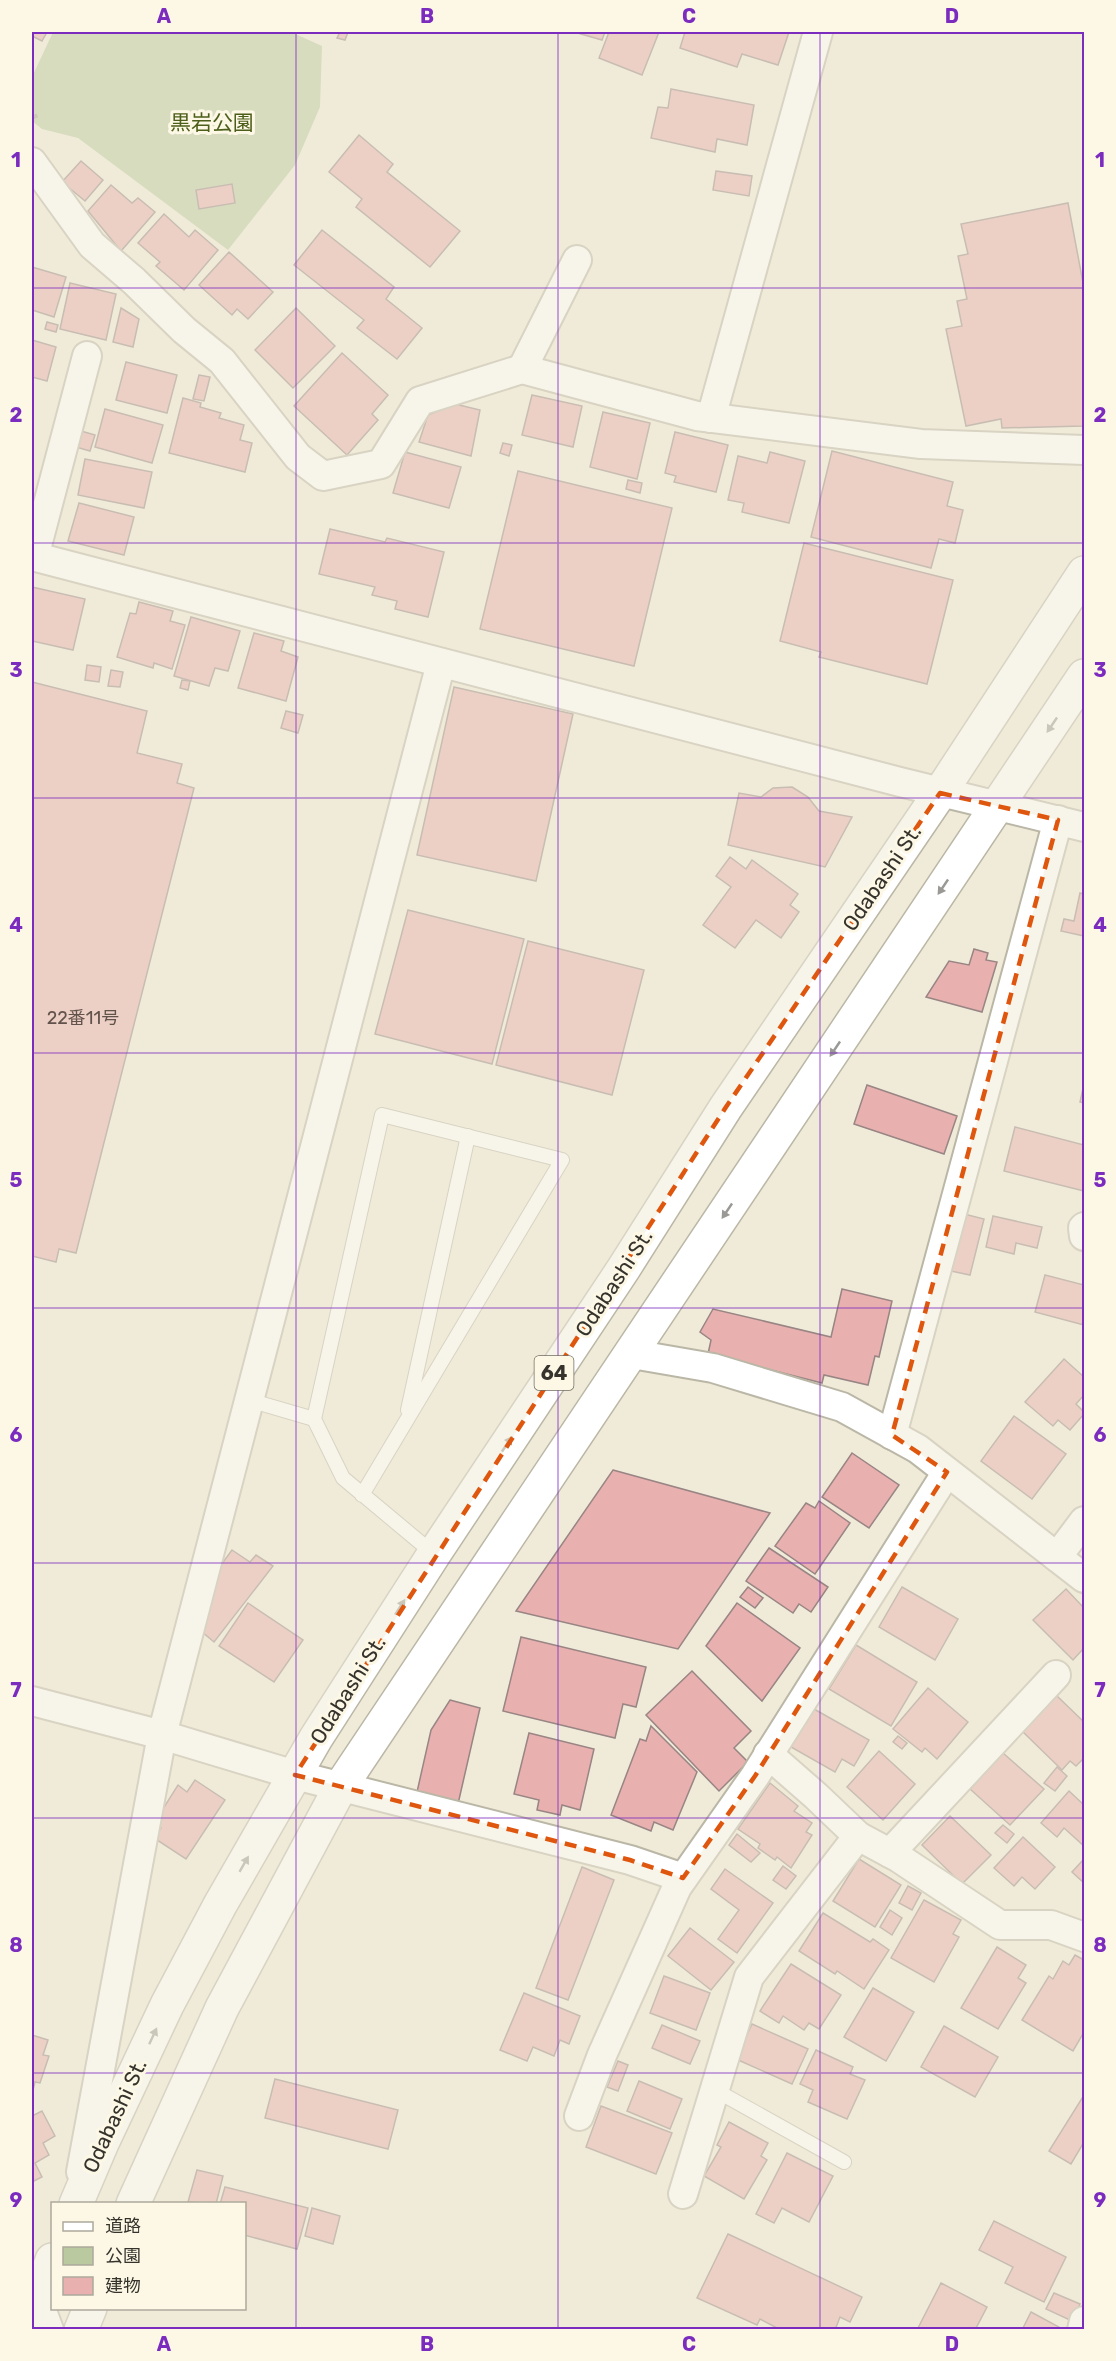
<svg xmlns="http://www.w3.org/2000/svg" width="1116" height="2361" font-family="Rubik,'Noto Sans JP',sans-serif">
<style>
.green{fill:#bac99f}
.building{fill:#e8b0ae;stroke:#988584;stroke-width:1.5}
.lines{fill:none;stroke-linecap:round;stroke-linejoin:round}
.service-casing{stroke:#bbb7a6;stroke-width:16}
.minor-casing{stroke:#bbb7a6;stroke-width:32}
.primary-casing{stroke:#bbb7a6;stroke-width:36}
.path{stroke:#a29e91;stroke-width:4;stroke-dasharray:6 3;stroke-linecap:butt}
.service{stroke:#fff;stroke-width:14}
.minor{stroke:#fff;stroke-width:28}
.primary{stroke:#fff;stroke-width:33}
.oneway{fill:#9a9996}
.marked{fill:none;stroke:#df570e;stroke-width:4.5;stroke-dasharray:12 8;stroke-linejoin:round}
.grid{fill:none;stroke:#7b2cbf;stroke-width:1.5;stroke-opacity:0.55}
.labels{text-anchor:middle;stroke-width:6;stroke-linejoin:round;paint-order:stroke}
.number-label{font-size:18px;fill:#62524c}
.shield{fill:#fdf8e6;stroke:#716e64;stroke-width:1.5}
.shield-label{font-size:20px;font-weight:bold;fill:#35332c}
.park-label{font-size:21px;fill:#4c5f1a;stroke:#fdf8e6}
.street-label{font-size:21px;fill:#35332c;stroke:#fdf8e6}
.neatline{fill:none;stroke:#7b2cbf;stroke-width:2}
.grid-label{font-size:20px;text-anchor:middle;font-weight:bold;fill:#7b2cbf}
</style>
<rect width="100%" height="100%" fill="#f0ebd9"/>
<polygon class="green" points="53,32 291,32 322,46 320,107 295,165 228,250 78,138 42,129 32,121 32,77"/>
<g class="building">
<polygon points="32,32 47,32 42,41 32,36"/>
<polygon points="340,32 348,32 345,40 337,38"/>
<polygon points="574,32 605,32 602,40"/>
<polygon points="609,32 659,32 642,75 599,58"/>
<polygon points="685,32 789,32 778,65 742,54 737,67 680,48"/>
<polygon points="671,89 754,105 747,145 717,139 715,152 651,138 658,107 668,108"/>
<polygon points="359,135 393,164 387,172 460,231 430,267 356,207 362,199 329,172"/>
<polygon points="81,161 103,180 85,201 62,182"/>
<polygon points="716,171 752,176 749,196 713,190"/>
<polygon points="232,184 235,203 199,209 196,190"/>
<polygon points="111,185 132,203 138,198 155,212 121,251 88,211"/>
<polygon points="1068,203 1084,288 1084,424 1083,426 1002,428 1001,419 966,426 946,329 962,326 957,301 967,299 958,256 968,254 961,224"/>
<polygon points="164,214 189,237 195,230 218,250 184,290 156,266 160,262 138,243"/>
<polygon points="322,230 394,287 386,299 422,328 397,359 357,328 364,320 294,265"/>
<polygon points="229,252 273,292 248,319 237,309 232,315 199,285"/>
<polygon points="32,267 66,277 54,317 32,310"/>
<polygon points="70,283 116,294 106,340 60,329"/>
<polygon points="121,308 139,319 133,347 113,342"/>
<polygon points="296,308 335,346 293,388 255,350"/>
<polygon points="47,322 58,325 56,332 45,329"/>
<polygon points="32,340 56,347 47,381 32,377"/>
<polygon points="342,353 388,395 372,414 378,420 347,455 294,406"/>
<polygon points="126,362 177,375 167,413 116,400"/>
<polygon points="199,375 210,377 204,401 193,399"/>
<polygon points="532,395 582,406 573,447 522,435"/>
<polygon points="183,398 201,403 200,407 221,413 219,418 244,425 240,440 252,443 245,472 169,453"/>
<polygon points="455,404 480,410 471,456 419,442 428,415"/>
<polygon points="105,409 163,425 152,463 95,447"/>
<polygon points="603,412 650,423 637,479 590,467"/>
<polygon points="81,431 95,435 90,451 76,447"/>
<polygon points="675,432 728,445 716,492 674,482 676,476 665,473"/>
<polygon points="503,443 512,445 509,456 500,453"/>
<polygon points="832,451 953,482 947,506 963,510 955,543 939,539 931,568 811,537"/>
<polygon points="405,452 461,467 449,508 393,493"/>
<polygon points="770,452 805,461 789,523 742,512 744,503 728,500 738,456 767,463"/>
<polygon points="85,459 152,472 144,508 78,495"/>
<polygon points="518,471 672,508 634,666 480,629"/>
<polygon points="628,480 642,483 640,493 626,489"/>
<polygon points="79,503 134,517 124,555 68,541"/>
<polygon points="330,529 385,542 387,538 444,552 428,617 395,609 397,601 372,595 375,587 319,574"/>
<polygon points="804,543 953,580 927,684 819,657 821,652 780,641"/>
<polygon points="32,587 85,599 73,650 32,641"/>
<polygon points="139,602 173,611 170,621 185,625 172,669 154,663 153,668 117,657 130,613 136,614"/>
<polygon points="191,617 240,631 228,671 215,668 209,686 174,676"/>
<polygon points="254,633 284,641 281,651 298,657 286,701 238,688"/>
<polygon points="87,665 101,667 99,682 85,680"/>
<polygon points="111,670 123,672 120,687 108,686"/>
<polygon points="182,680 190,681 188,690 180,688"/>
<polygon points="32,682 147,711 137,753 182,764 177,783 194,788 76,1253 59,1249 56,1262 32,1256"/>
<polygon points="454,687 573,714 536,881 417,855"/>
<polygon points="286,711 303,715 298,733 281,728"/>
<polygon points="792,787 808,797 819,811 852,817 825,867 728,845 739,793 761,797 773,788"/>
<polygon points="730,857 746,869 752,860 798,894 790,905 799,912 781,938 756,920 735,948 703,925 731,887 716,876"/>
<polygon points="1080,893 1084,894 1084,936 1061,931 1064,919 1074,921"/>
<polygon points="408,910 524,939 492,1064 375,1034"/>
<polygon points="528,941 644,970 612,1095 496,1065"/>
<polygon points="974,949 988,953 986,960 997,962 982,1012 926,997 949,961 969,965"/>
<polygon points="1084,1084 1084,1103 1080,1102"/>
<polygon points="867,1085 957,1116 944,1154 854,1124"/>
<polygon points="1015,1127 1084,1145 1084,1191 1004,1171"/>
<polygon points="960,1213 984,1219 970,1275 946,1270"/>
<polygon points="993,1216 1042,1227 1037,1248 1016,1243 1014,1254 986,1247"/>
<polygon points="1045,1275 1084,1285 1084,1325 1035,1312"/>
<polygon points="842,1289 892,1301 879,1357 875,1356 868,1385 824,1375 822,1383 708,1354 711,1340 700,1332 713,1309 831,1337"/>
<polygon points="1064,1359 1084,1377 1084,1395 1076,1404 1084,1412 1084,1414 1070,1430 1058,1420 1053,1426 1025,1402"/>
<polygon points="1014,1416 1066,1454 1032,1499 981,1461"/>
<polygon points="852,1453 899,1485 869,1528 822,1497"/>
<polygon points="613,1470 770,1513 678,1649 516,1611"/>
<polygon points="819,1501 850,1523 815,1574 775,1546 806,1503 815,1508"/>
<polygon points="769,1548 828,1587 811,1612 799,1604 793,1613 746,1581"/>
<polygon points="232,1550 250,1562 256,1555 273,1566 214,1642 201,1631 218,1569"/>
<polygon points="748,1587 763,1598 755,1608 740,1597"/>
<polygon points="902,1587 958,1619 935,1660 879,1627"/>
<polygon points="1066,1589 1084,1608 1084,1648 1073,1660 1033,1620"/>
<polygon points="248,1603 303,1640 274,1682 219,1646"/>
<polygon points="737,1603 800,1648 762,1701 706,1646"/>
<polygon points="521,1637 646,1667 636,1707 623,1704 615,1738 503,1711"/>
<polygon points="856,1645 917,1682 891,1726 829,1689"/>
<polygon points="692,1671 751,1731 734,1748 748,1762 719,1791 646,1715"/>
<polygon points="928,1688 968,1722 937,1759 925,1748 922,1752 893,1729"/>
<polygon points="1056,1695 1084,1722 1084,1758 1076,1766 1070,1761 1062,1770 1022,1731"/>
<polygon points="450,1700 480,1708 458,1804 417,1792 431,1730"/>
<polygon points="814,1709 869,1740 854,1766 842,1759 835,1772 791,1747"/>
<polygon points="651,1726 697,1772 673,1830 654,1822 651,1831 611,1815 640,1739 646,1741"/>
<polygon points="529,1733 594,1749 580,1810 562,1805 560,1815 537,1810 539,1800 514,1794"/>
<polygon points="898,1736 907,1743 902,1749 893,1742"/>
<polygon points="879,1751 915,1784 883,1820 847,1787"/>
<polygon points="1003,1753 1044,1789 1010,1825 970,1789"/>
<polygon points="1057,1767 1067,1776 1055,1791 1044,1783"/>
<polygon points="195,1780 225,1800 186,1859 154,1838 161,1828 154,1823 178,1785 187,1792"/>
<polygon points="770,1783 798,1806 794,1811 812,1823 806,1832 812,1835 791,1868 777,1857 775,1860 758,1848 760,1844 738,1829"/>
<polygon points="1069,1791 1084,1805 1084,1846 1064,1828 1057,1837 1041,1823"/>
<polygon points="950,1816 991,1855 962,1884 922,1845"/>
<polygon points="1003,1825 1014,1834 1007,1843 995,1833"/>
<polygon points="737,1834 760,1853 751,1862 729,1845"/>
<polygon points="1023,1837 1055,1867 1035,1889 1022,1877 1014,1886 994,1868"/>
<polygon points="859,1859 901,1885 875,1927 833,1901"/>
<polygon points="1084,1859 1084,1883 1072,1872"/>
<polygon points="783,1866 796,1876 786,1889 773,1880"/>
<polygon points="582,1867 614,1880 568,2000 536,1988"/>
<polygon points="725,1869 773,1903 737,1953 718,1939 739,1910 711,1889"/>
<polygon points="908,1886 921,1893 912,1910 899,1903"/>
<polygon points="924,1900 961,1920 953,1934 959,1937 934,1982 891,1958"/>
<polygon points="890,1910 902,1918 892,1935 880,1927"/>
<polygon points="823,1913 870,1942 873,1939 889,1950 864,1989 837,1971 835,1974 799,1951"/>
<polygon points="690,1928 734,1962 711,1990 668,1956"/>
<polygon points="997,1947 1026,1965 1018,1978 1026,1983 998,2029 961,2008"/>
<polygon points="1075,1955 1084,1960 1084,2032 1073,2051 1022,2020 1049,1976 1053,1979 1063,1961 1069,1965"/>
<polygon points="791,1964 841,1995 819,2029 809,2023 804,2030 783,2016 779,2023 760,2011"/>
<polygon points="664,1976 710,1993 696,2030 650,2013"/>
<polygon points="873,1988 914,2012 886,2061 844,2037"/>
<polygon points="524,1993 580,2016 569,2044 560,2040 554,2056 533,2047 527,2061 500,2050"/>
<polygon points="752,2024 808,2049 792,2084 736,2059"/>
<polygon points="662,2025 700,2041 690,2064 652,2048"/>
<polygon points="944,2026 998,2057 975,2097 921,2067"/>
<polygon points="32,2035 48,2040 43,2055 49,2056 40,2083 35,2082 32,2094"/>
<polygon points="816,2050 853,2067 850,2074 865,2080 847,2119 808,2102 813,2090 800,2084"/>
<polygon points="618,2061 628,2065 618,2091 607,2087"/>
<polygon points="275,2079 398,2110 388,2149 265,2118"/>
<polygon points="639,2081 682,2099 670,2129 627,2111"/>
<polygon points="1084,2095 1084,2142 1071,2164 1049,2151"/>
<polygon points="601,2106 672,2133 656,2174 586,2147"/>
<polygon points="42,2111 55,2136 43,2143 49,2155 35,2163 42,2177 32,2182 32,2114 32,2116"/>
<polygon points="729,2122 768,2143 761,2156 767,2160 744,2199 704,2176 721,2147 717,2145"/>
<polygon points="787,2153 833,2176 809,2222 782,2208 774,2223 756,2214"/>
<polygon points="197,2170 223,2176 216,2204 188,2202"/>
<polygon points="225,2187 308,2208 297,2249 244,2235 244,2204 220,2204"/>
<polygon points="312,2208 340,2216 333,2244 305,2236"/>
<polygon points="994,2221 1066,2257 1044,2302 1005,2283 1013,2267 979,2250"/>
<polygon points="728,2234 862,2297 850,2322 840,2317 835,2330 781,2330 760,2319 757,2325 697,2298"/>
<polygon points="941,2283 987,2307 975,2330 917,2330"/>
<polygon points="1054,2293 1080,2304 1072,2321 1046,2309"/>
<polygon points="1031,2312 1059,2327 1058,2330 1022,2330"/>
</g>
<g class="lines">
<defs>
<g id="service">
<polyline points="249,1400 314,1419"/>
<polyline points="408,1410 468,1136"/>
<polyline points="362,1495 562,1160 382,1115 314,1419 343,1478 434,1554"/>
<polyline points="715,2090 844,2162"/>
</g>
<g id="minor">
<polyline points="32,162 92,245 134,281 184,330 222,361 298,457 323,476 381,464 420,401 522,369 697,416 921,444 1084,450"/>
<polyline points="522,369 577,260"/>
<polyline points="711,418 818,32"/>
<polyline points="32,556 900,782 1084,827"/>
<polyline points="34,557 87,356"/>
<polyline points="1084,1227 1083,1228 1084,1236"/>
<polyline points="632,1354 713,1368 842,1407 918,1449 1084,1578"/>
<polyline points="892,1435 1058,820"/>
<polyline points="1057,1557 1084,1521"/>
<polyline points="32,1701 162,1735 295,1775 630,1860 683,1878"/>
<polyline points="768,1754 816,1796 858,1836 899,1858 1000,1925 1051,1925 1084,1937"/>
<polyline points="890,1853 1056,1675"/>
<polyline points="579,2116 602,2055 677,1887 755,1776 947,1472"/>
<polyline points="81,2172 162,1735 441,663"/>
<polyline points="683,2194 749,1977 858,1836"/>
<polyline points="33,2287 49,2330"/>
<polyline points="1082,2330 1084,2321"/>
</g>
<g id="primary">
<polyline points="76,2204 102,2143 167,2005 220,1905 316,1738 434,1554 624,1268 726,1107 940,793 1084,573"/>
<polyline points="133,2204 222,2008 341,1786 1084,676"/>
<polyline points="32,2316 52,2260"/>
<polyline points="81,2330 90,2308"/>
</g>
</defs>
<use href="#service" class="service-casing"/>
<use href="#minor" class="minor-casing"/>
<use href="#primary" class="primary-casing"/>
<polyline class="path" points="32,118 38,115"/>
<use href="#service" class="service"/>
<use href="#minor" class="minor"/>
<use href="#primary" class="primary"/>
</g>
<defs><path id="oneway-solid" d="M-6-.8H1V-3.2L6.5 0L1 3.2V.8H-6Z" transform="scale(1.5)"/></defs>
<g class="oneway">
<use href="#oneway-solid" transform="translate(1052 725) rotate(124)"/>
<use href="#oneway-solid" transform="translate(943 887) rotate(124)"/>
<use href="#oneway-solid" transform="translate(835 1049) rotate(124)"/>
<use href="#oneway-solid" transform="translate(727 1211) rotate(124)"/>
<use href="#oneway-solid" transform="translate(507 1444) rotate(-56)"/>
<use href="#oneway-solid" transform="translate(400 1607) rotate(-57)"/>
<use href="#oneway-solid" transform="translate(244 1864) rotate(-60)"/>
<use href="#oneway-solid" transform="translate(153 2036) rotate(-65)"/>
</g>
<path d="M0 0H1116V2361H0ZM940,793L1058,820L892,1435L947,1472L755,1776L683,1878L630,1860L295,1775L726,1107Z" fill="#f0ebd9" fill-opacity=".55" fill-rule="evenodd"/>
<path class="marked" d="M940,793L1058,820L892,1435L947,1472L755,1776L683,1878L630,1860L295,1775L726,1107Z"/>
<path class="grid" d="M296,32V2330M558,32V2330M820,32V2330M32,288H1084M32,543H1084M32,798H1084M32,1053H1084M32,1308H1084M32,1563H1084M32,1818H1084M32,2073H1084"/>
<g class="labels">
<g class="number-label">
<text x="83" y="1024">22番11号</text>
</g>
<rect class="shield" x="534.5" y="1356" width="39" height="34" rx="4.5"/>
<g class="shield-label">
<text x="554" y="1380">64</text>
</g>
<g class="park-label">
<text x="212" y="130">黒岩公園</text>
</g>
<g class="street-label">
<text transform="translate(882 878) rotate(-56)" y="7">Odabashi St.</text>
<text transform="translate(614 1283) rotate(-57)" y="7">Odabashi St.</text>
<text transform="translate(348 1690) rotate(-58)" y="7">Odabashi St.</text>
<text transform="translate(115 2116) rotate(-65)" y="7">Odabashi St.</text>
</g>
</g>
<rect width="1116" height="2361" fill="none" stroke="#fdf8e6" stroke-width="66"/>
<rect x="51" y="2202" width="195" height="108" fill="#fdf8e6" stroke="#ada99c" stroke-width="1.5"/>
<rect x="63" y="2222" width="30" height="9" fill="#ffffff" stroke="#ada99c" stroke-width="1.5"/>
<text x="105" y="2232" font-size="18" fill="#35332c">道路</text>
<rect x="63" y="2247" width="30" height="18" fill="#bac99f" stroke="#ada99c" stroke-width="1.5"/>
<text x="105" y="2262" font-size="18" fill="#35332c">公園</text>
<rect x="63" y="2277" width="30" height="18" fill="#e8b0ae" stroke="#ada99c" stroke-width="1.5"/>
<text x="105" y="2292" font-size="18" fill="#35332c">建物</text>
<rect x="33" y="33" width="1050" height="2295" class="neatline"/>
<g class="grid-label">
<text x="164" y="23">A</text>
<text x="427" y="23">B</text>
<text x="689" y="23">C</text>
<text x="952" y="23">D</text>
<text x="16" y="167">1</text>
<text x="1100" y="167">1</text>
<text x="16" y="422">2</text>
<text x="1100" y="422">2</text>
<text x="16" y="677">3</text>
<text x="1100" y="677">3</text>
<text x="16" y="932">4</text>
<text x="1100" y="932">4</text>
<text x="16" y="1187">5</text>
<text x="1100" y="1187">5</text>
<text x="16" y="1442">6</text>
<text x="1100" y="1442">6</text>
<text x="16" y="1697">7</text>
<text x="1100" y="1697">7</text>
<text x="16" y="1952">8</text>
<text x="1100" y="1952">8</text>
<text x="16" y="2207">9</text>
<text x="1100" y="2207">9</text>
<text x="164" y="2351">A</text>
<text x="427" y="2351">B</text>
<text x="689" y="2351">C</text>
<text x="952" y="2351">D</text>
</g>
</svg>
